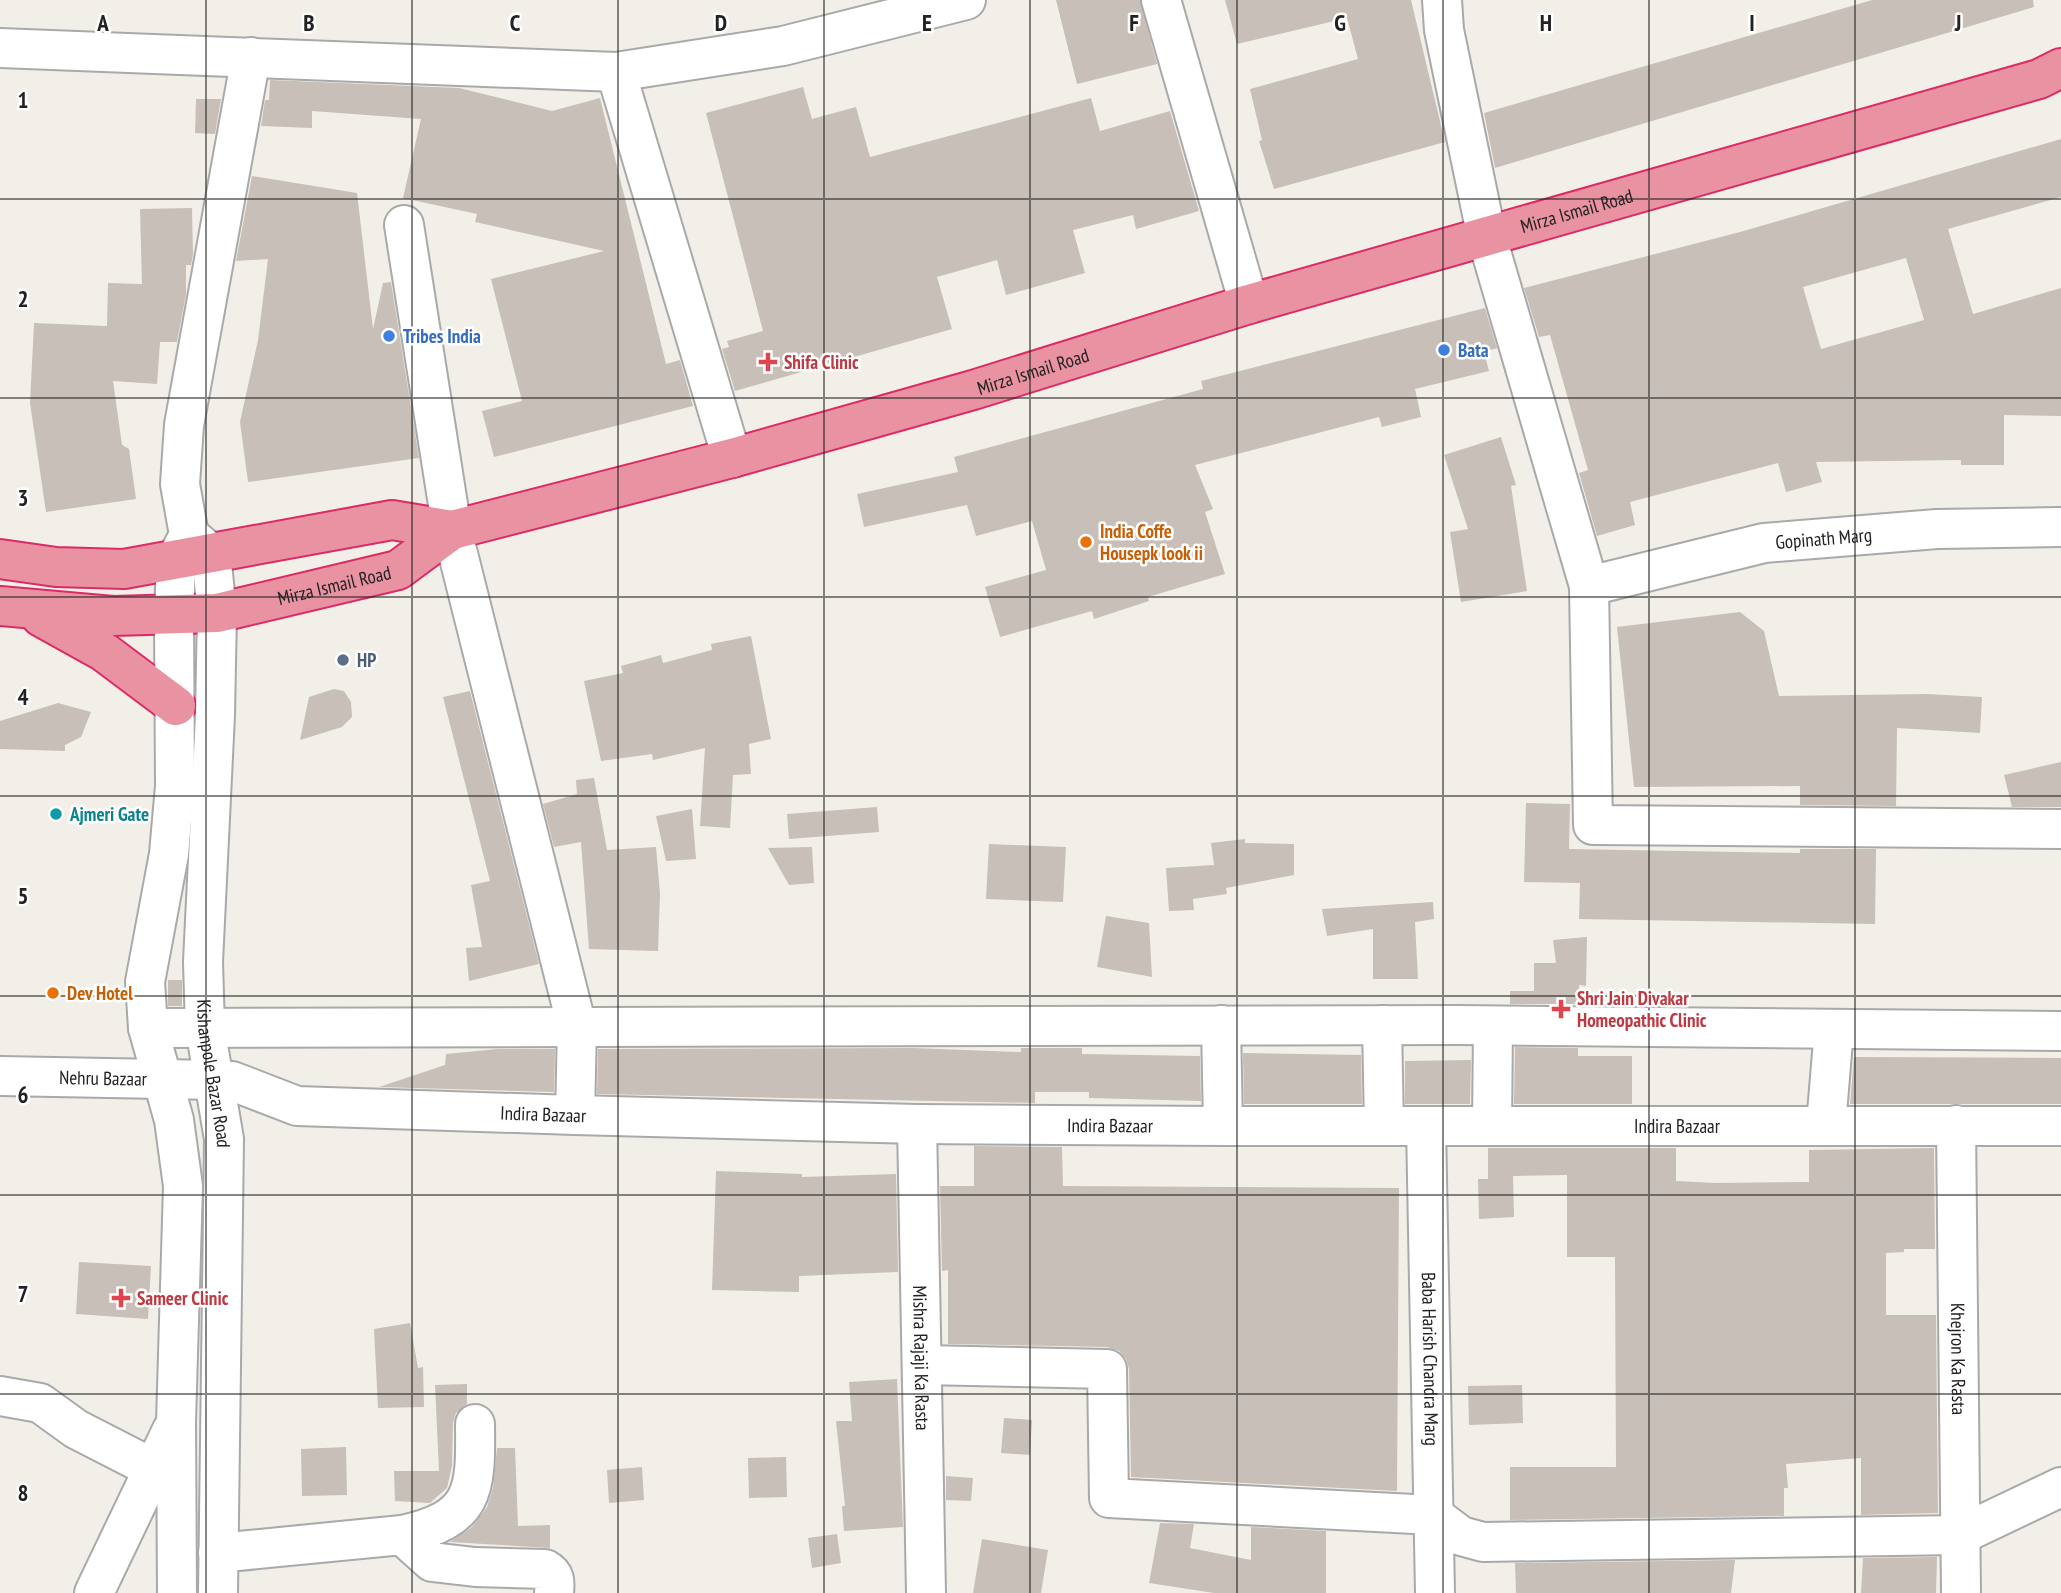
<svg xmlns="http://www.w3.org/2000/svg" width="2061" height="1593" font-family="'PT Sans Narrow',sans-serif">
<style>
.building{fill:#c7bfb8;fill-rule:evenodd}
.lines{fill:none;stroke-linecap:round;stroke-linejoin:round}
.minor-casing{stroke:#a9a9a9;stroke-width:42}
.highway-casing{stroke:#dc2a67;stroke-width:42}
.minor{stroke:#fff;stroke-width:38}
.highway{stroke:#e892a2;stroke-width:38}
.grid{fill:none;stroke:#222;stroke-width:2;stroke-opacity:0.55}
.shop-dot{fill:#3f7fe0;stroke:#fff;stroke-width:2.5}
.health-dot{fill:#e0444e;stroke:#fff;stroke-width:2.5}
.food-dot{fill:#e8710a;stroke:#fff;stroke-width:2.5}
.service-dot{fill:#5c6f8a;stroke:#fff;stroke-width:2.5}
.culture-dot{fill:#0f9aa8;stroke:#fff;stroke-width:2.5}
.labels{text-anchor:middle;stroke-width:5;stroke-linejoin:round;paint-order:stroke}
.street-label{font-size:19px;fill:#222;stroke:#fff}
.shop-label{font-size:19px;font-weight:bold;fill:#366cbe;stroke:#fff;text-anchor:start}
.health-label{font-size:19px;font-weight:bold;fill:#be3a42;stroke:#fff;text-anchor:start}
.food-label{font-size:19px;font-weight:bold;fill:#c56008;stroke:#fff;text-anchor:start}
.service-label{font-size:19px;font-weight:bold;fill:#4e5e75;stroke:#fff;text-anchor:start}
.culture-label{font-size:19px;font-weight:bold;fill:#0d838f;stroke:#fff;text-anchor:start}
.grid-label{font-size:23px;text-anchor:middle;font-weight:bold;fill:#222;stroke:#fff;stroke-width:5;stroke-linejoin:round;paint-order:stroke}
</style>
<rect width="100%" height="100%" fill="#f2efe9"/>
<g class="building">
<polygon points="1056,0 1140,0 1157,64 1077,84"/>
<polygon points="1225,0 1411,0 1445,142 1274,189 1259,141 1262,140 1250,89 1358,59 1347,18 1237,44"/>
<polygon points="1872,0 2033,0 2034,7 1495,168 1484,113"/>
<polygon points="270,80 459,88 552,111 600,98 666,364 680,360 693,406 494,457 482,411 522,401 491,279 604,251 475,222 477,214 403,198 421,119 312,111 312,128 261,126 265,100 269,100"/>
<polygon points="803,87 812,119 856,107 870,157 1091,98 1100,131 1170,111 1199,211 1136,229 1133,215 1073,230 1085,273 1006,295 997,260 937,277 952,329 735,391 722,349 729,347 727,341 763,331 706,113"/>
<polygon points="196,99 221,99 215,134 195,133"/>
<path d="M2061,139V197L1948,229L1973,314L2061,288V416L2004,415V465H1961V460L1816,462L1822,482L1786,492L1778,463L1630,502L1635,525L1597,536L1579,473L1588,470L1550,335L1539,337L1524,288L1740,232ZM1906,258L1924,320L1821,349L1803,287Z"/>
<polygon points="252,176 357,193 373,329 383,283 391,282 419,458 248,482 240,422 258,340 268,259 236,261"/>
<polygon points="192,208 193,254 191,265 186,265 186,294 177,342 160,342 157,384 113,381 122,445 129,449 136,499 46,512 30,403 34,323 107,326 108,283 142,284 140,209"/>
<polygon points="1485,308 1497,348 1484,352 1489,371 1415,389 1421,417 1382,427 1379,417 1195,465 1213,509 1205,512 1225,574 1148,597 1149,601 1094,619 1092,611 1000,637 985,587 1046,570 1032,521 976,536 967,505 864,527 857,494 958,472 954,457 1203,389 1201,381"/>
<polygon points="1501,437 1516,485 1511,486 1527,591 1461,602 1450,532 1468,529 1444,455"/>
<polygon points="1740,612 1764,631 1779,696 1927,694 1982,697 1980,733 1897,728 1896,806 1800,805 1800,786 1634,787 1617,627"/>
<polygon points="751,636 771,739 749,744 751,774 733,775 730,828 700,826 705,748 653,760 652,754 601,761 584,681 623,673 621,666 661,655 663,663 712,650 711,644"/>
<polygon points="334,689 344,691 351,702 352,717 342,727 300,740 309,697"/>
<polygon points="470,691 539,964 469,981 466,948 482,947 471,885 490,881 443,697"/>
<polygon points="58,703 91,712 81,737 65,745 65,751 0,749 0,721"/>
<polygon points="2061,762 2061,807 2012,807 2004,775"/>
<polygon points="594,778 607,850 656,847 660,894 658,951 589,949 581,842 554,847 543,804 577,794 576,780"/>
<polygon points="1526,803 1570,804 1569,849 1800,853 1800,849 1876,849 1875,924 1579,919 1580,883 1524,882"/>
<polygon points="877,807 879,832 789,839 787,814"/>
<polygon points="692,809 696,859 666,861 656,816"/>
<polygon points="1245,839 1245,843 1294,844 1294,875 1226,888 1227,894 1193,899 1194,910 1169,911 1166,868 1214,865 1211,843"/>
<polygon points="989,844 1066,847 1063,902 986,899"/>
<polygon points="812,847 814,883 789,885 768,848"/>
<polygon points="1433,902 1434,919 1415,922 1418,979 1373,979 1373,929 1327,936 1322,909"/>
<polygon points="1106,916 1149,923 1152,977 1097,967"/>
<polygon points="1587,937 1586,986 1579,985 1579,1004 1510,1004 1510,991 1534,991 1534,963 1556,963 1553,940"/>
<rect x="168" y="980" width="14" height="26"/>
<polygon points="1515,1047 1578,1048 1578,1056 1632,1056 1632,1104 1514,1104"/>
<polygon points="913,1048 1021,1052 1021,1048 1082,1048 1082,1054 1200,1056 1201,1101 1089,1098 1089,1092 1035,1092 1035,1103 597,1094 598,1049"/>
<polygon points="498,1049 555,1049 554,1092 379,1087 445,1065 446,1054"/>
<polygon points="1243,1053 1361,1055 1362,1104 1244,1104"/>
<polygon points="1854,1057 2061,1058 2061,1104 1850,1104"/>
<polygon points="1471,1060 1470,1104 1405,1104 1405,1061"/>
<polygon points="974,1146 1062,1147 1063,1186 1399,1188 1397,1491 1131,1477 1129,1369 1126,1359 1119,1351 1107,1347 948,1344 948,1270 942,1271 940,1186 974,1186"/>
<polygon points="1488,1148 1676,1148 1676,1181 1716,1183 1809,1182 1809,1150 1934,1148 1935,1249 1904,1249 1904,1252 1886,1253 1886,1315 1936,1315 1938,1513 1861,1515 1861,1458 1786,1464 1788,1488 1784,1488 1784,1516 1510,1520 1510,1467 1616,1467 1615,1257 1567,1257 1567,1175 1513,1176 1514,1217 1479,1219 1478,1179 1488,1179"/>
<polygon points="716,1171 802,1174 802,1177 896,1174 898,1272 799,1276 799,1292 712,1290"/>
<polygon points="79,1262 151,1266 148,1319 76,1314"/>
<polygon points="410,1323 418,1368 423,1367 424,1407 378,1408 374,1329"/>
<polygon points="897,1379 903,1527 844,1531 842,1506 845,1506 836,1421 852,1421 849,1382"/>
<polygon points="467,1384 467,1404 456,1413 453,1423 452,1466 447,1488 430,1503 395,1501 394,1471 439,1471 435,1385"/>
<polygon points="1522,1385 1523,1423 1469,1425 1468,1386"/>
<polygon points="1004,1418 1032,1420 1030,1455 1001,1453"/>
<polygon points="346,1447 347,1495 302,1496 301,1449"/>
<polygon points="497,1448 515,1448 518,1526 550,1525 550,1548 450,1542 471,1528 487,1507 493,1488"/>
<polygon points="786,1457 787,1497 749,1498 748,1458"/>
<polygon points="642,1467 644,1500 609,1503 607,1470"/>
<polygon points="946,1476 973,1478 971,1501 946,1500"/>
<polygon points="1160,1523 1194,1524 1190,1548 1251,1560 1251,1527 1326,1531 1326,1593 1214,1593 1149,1583"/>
<polygon points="837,1534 841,1563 812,1568 808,1538"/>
<polygon points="982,1539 1048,1550 1041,1593 973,1593"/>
<polygon points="1937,1557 1936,1593 1861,1593 1863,1558"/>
<polygon points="1735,1560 1731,1593 1516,1593 1515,1563"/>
</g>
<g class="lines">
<defs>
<g id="minor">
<polyline points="1161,0 1249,304"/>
<polyline points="1442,0 1444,30 1487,238 1589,586 1593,825 2061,829"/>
<polyline points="0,48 616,72 783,46 966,0"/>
<polyline points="616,72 732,458"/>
<polyline points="404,225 452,530 577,1027 575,1115"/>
<path id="s1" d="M189,535L211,554L217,613L215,715L203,962L205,1028L224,1139L218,1593"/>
<path id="s2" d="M1589,586L1764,543L1937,529L2061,527"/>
<polyline points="1221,1025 1223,1126"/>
<polyline points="1382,1025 1384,1126"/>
<polyline points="148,1028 1458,1025 2061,1031"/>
<path id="s3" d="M0,1076L216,1080L232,1081L297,1106L575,1115L917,1124L1223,1126H2061"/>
<path id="s4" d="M917,1124L926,1593"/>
<polyline points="1826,1125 1834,1029"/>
<path id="s5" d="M1956,1125L1961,1593"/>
<path id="s6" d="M1426,1126L1435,1593"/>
<polyline points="1492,1126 1493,1026"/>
<polyline points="922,1365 1107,1369 1109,1498 1433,1515 1461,1536 1483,1542 1960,1535 2061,1487"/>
<polyline points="0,1396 40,1403 76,1429 154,1469"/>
<path d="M402,1535L432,1562L475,1567L545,1569C556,1575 555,1582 554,1593"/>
<path d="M218,1553L402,1535C475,1519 476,1492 475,1424"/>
<polyline points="94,1593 172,1430"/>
<polyline points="177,1593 176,1422 183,1186 174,1120 148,1028 145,982 169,854 175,786 174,616 176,560 189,535 180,484 184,425 251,57"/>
</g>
<g id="highway">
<polyline points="0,559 56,567 124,569 392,520 452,530"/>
<path id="s7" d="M0,606L113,616L217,613L398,570L452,530L732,458L973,390L1249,304L2039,79L2061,68"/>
<polyline points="41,617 104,652 176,706"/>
</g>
</defs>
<use href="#minor" class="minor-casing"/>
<use href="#highway" class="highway-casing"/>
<use href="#minor" class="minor"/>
<use href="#highway" class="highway"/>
</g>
<path class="grid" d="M206,0V1593M412,0V1593M618,0V1593M824,0V1593M1030,0V1593M1237,0V1593M1443,0V1593M1649,0V1593M1855,0V1593M0,199H2061M0,398H2061M0,597H2061M0,796H2061M0,996H2061M0,1195H2061M0,1394H2061"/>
<g class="shop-dot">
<circle cx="389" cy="336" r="7"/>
<circle cx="1444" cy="350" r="7"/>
</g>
<g class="health-dot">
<path d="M764.5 351.5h7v7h7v7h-7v7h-7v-7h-7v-7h7z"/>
<path d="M1557.5 998.5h7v7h7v7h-7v7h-7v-7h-7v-7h7z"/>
<path d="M117.5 1287.5h7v7h7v7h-7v7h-7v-7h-7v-7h7z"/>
</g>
<g class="food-dot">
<circle cx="1086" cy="542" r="7"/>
<circle cx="53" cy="993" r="7"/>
</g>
<circle class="service-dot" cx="343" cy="660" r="7"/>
<circle class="culture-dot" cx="56" cy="814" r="7"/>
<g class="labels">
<g class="street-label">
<text dy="7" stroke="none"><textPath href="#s7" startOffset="1640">Mirza Ismail Road</textPath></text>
<text dy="7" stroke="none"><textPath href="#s7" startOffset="1073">Mirza Ismail Road</textPath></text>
<text dy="7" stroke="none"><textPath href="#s2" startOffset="240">Gopinath Marg</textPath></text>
<text dy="7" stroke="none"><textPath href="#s7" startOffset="338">Mirza Ismail Road</textPath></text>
<text dy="7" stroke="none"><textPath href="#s1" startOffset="550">Kishanpole Bazar Road</textPath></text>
<text dy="7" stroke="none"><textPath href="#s3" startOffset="103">Nehru Bazaar</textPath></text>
<text dy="7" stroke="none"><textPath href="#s3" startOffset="548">Indira Bazaar</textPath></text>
<text dy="7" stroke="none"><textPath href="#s3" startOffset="1115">Indira Bazaar</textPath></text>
<text dy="7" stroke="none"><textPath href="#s3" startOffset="1682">Indira Bazaar</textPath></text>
<text dy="7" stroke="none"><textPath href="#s4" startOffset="234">Mishra Rajaji Ka Rasta</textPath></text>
<text dy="7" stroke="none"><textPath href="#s6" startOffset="233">Baba Harish Chandra Marg</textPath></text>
<text dy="7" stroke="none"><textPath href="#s5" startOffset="234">Khejron Ka Rasta</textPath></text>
</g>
<g class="shop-label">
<text x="403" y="343">Tribes India</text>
<text x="1458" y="357">Bata</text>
</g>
<g class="health-label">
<text x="784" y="369">Shifa Clinic</text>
<text x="1577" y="1005">Shri Jain Divakar<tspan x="1577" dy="22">Homeopathic Clinic</tspan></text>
<text x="137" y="1305">Sameer Clinic</text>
</g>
<g class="food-label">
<text x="1100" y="538">India Coffe<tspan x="1100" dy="22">Housepk look ii</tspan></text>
<text x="67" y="1000">Dev Hotel</text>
</g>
<g class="service-label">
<text x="357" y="667">HP</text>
</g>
<g class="culture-label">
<text x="70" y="821">Ajmeri Gate</text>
</g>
</g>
<g class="grid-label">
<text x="103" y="31">A</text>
<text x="309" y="31">B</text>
<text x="515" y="31">C</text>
<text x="721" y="31">D</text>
<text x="927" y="31">E</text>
<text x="1134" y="31">F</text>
<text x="1340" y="31">G</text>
<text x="1546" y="31">H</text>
<text x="1752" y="31">I</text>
<text x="1958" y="31">J</text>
<text x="23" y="108">1</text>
<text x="23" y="307">2</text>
<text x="23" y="506">3</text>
<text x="23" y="705">4</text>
<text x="23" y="904">5</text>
<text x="23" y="1103">6</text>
<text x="23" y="1302">7</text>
<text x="23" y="1501">8</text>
</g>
</svg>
